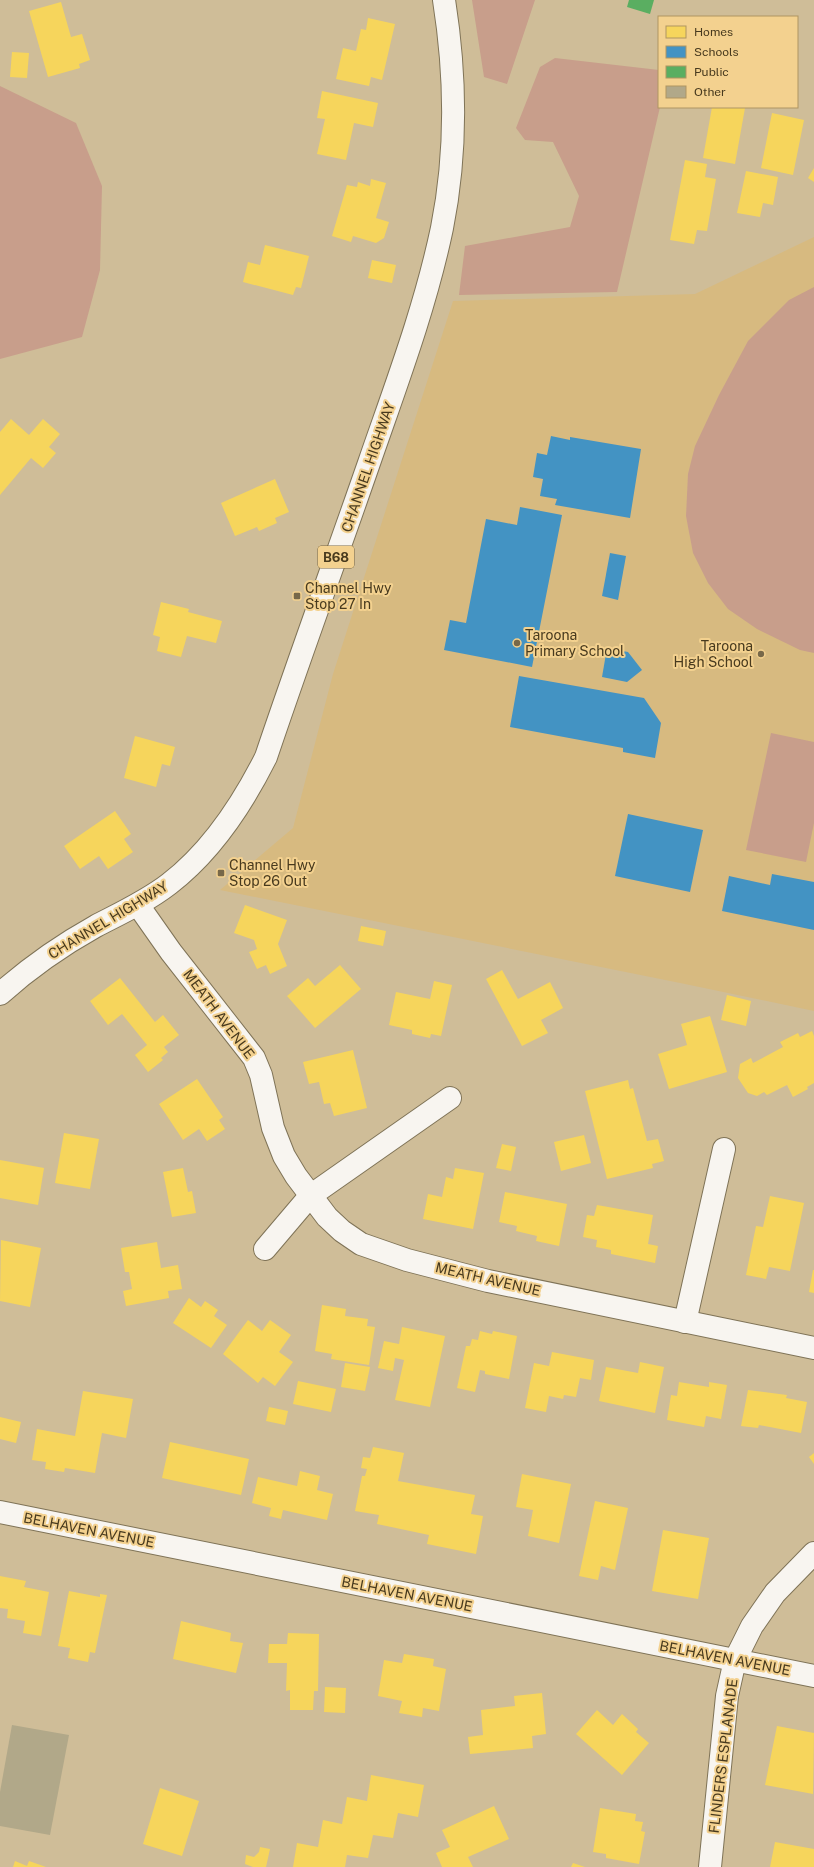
<svg xmlns="http://www.w3.org/2000/svg" width="814" height="1867" font-family="'Public Sans',sans-serif">
<style>
.built{fill:#d7ba80}
.green{fill:#c89e8b}
.homes{fill:#f6d55c}
.schools{fill:#4393c3}
.public{fill:#5aae61}
.building{fill:#b1a889}
.lines{fill:none;stroke-linecap:round;stroke-linejoin:round}
.minor-casing{stroke:#7f7357;stroke-width:24}
.major-casing{stroke:#7f7357;stroke-width:24}
.minor{stroke:#f8f5f0;stroke-width:22}
.major{stroke:#f8f5f0;stroke-width:22}
.poi-dot{fill:#776849;stroke:#f3d18f;stroke-width:1.5}
.labels{text-anchor:middle;stroke-width:4;stroke-linejoin:round;paint-order:stroke}
.shield{fill:#f3d18f;stroke:#7b6740;stroke-width:1}
.shield-label{font-size:13px;font-weight:bold;fill:#483a1e}
.street-label{font-size:14px;fill:#483a1e;stroke:#f3d18f}
.poi-label{font-size:14px;fill:#483a1e;stroke:#f3d18f;text-anchor:start}
</style>
<rect width="100%" height="100%" fill="#cfbd98"/>
<polygon class="built" points="814,237 814,1011 685,984 220,890 293,828 333,674 453,301 695,294"/>
<g class="green">
<polygon points="472,0 535,0 507,84 484,77"/>
<polygon points="555,58 659,70 660,107 617,292 459,295 465,246 570,227 579,196 553,142 525,140 516,128 540,67"/>
<polygon points="0,86 76,123 102,186 100,270 82,337 0,359"/>
<polygon points="814,287 814,653 800,650 757,629 728,609 708,583 693,553 686,516 688,474 695,446 719,395 748,341 789,300"/>
<polygon points="771,733 814,742 814,823 806,862 746,850"/>
</g>
<g class="homes">
<polygon points="61,2 71,37 82,34 90,60 79,64 80,68 48,77 29,11"/>
<polygon points="368,18 395,24 382,80 371,77 369,86 336,79 343,48 356,51 361,29 366,30"/>
<polygon points="12,52 29,53 27,78 10,77"/>
<polygon points="322,91 378,103 373,127 354,123 346,160 317,154 325,119 317,118"/>
<polygon points="712,107 745,108 735,164 703,158"/>
<polygon points="772,113 804,120 793,175 761,168"/>
<polygon points="685,160 707,164 705,177 716,179 707,231 697,230 694,244 670,240"/>
<polygon points="814,168 814,182 808,178"/>
<polygon points="746,171 778,177 773,205 763,203 760,217 737,213"/>
<polygon points="371,179 386,183 376,218 389,222 384,238 376,243 353,236 351,242 332,236 347,185 357,187 358,182 370,186"/>
<polygon points="265,245 309,256 301,288 296,287 293,295 243,282 248,262 260,265"/>
<polygon points="372,260 396,265 392,283 368,278"/>
<polygon points="11,419 29,435 43,419 60,434 49,447 56,453 43,468 31,458 0,495 0,432"/>
<polygon points="275,479 289,512 275,518 277,523 259,531 257,527 235,536 221,503"/>
<polygon points="161,602 189,609 188,612 222,621 216,643 187,636 181,657 157,651 160,637 153,635"/>
<polygon points="135,736 175,747 170,766 162,764 156,787 124,778"/>
<polygon points="115,811 131,834 124,839 133,852 108,869 99,856 80,869 64,846"/>
<polygon points="245,905 287,920 278,944 287,966 270,974 266,965 257,969 249,952 257,949 254,940 234,933"/>
<polygon points="361,926 386,931 383,946 358,941"/>
<polygon points="340,965 361,989 315,1028 287,996 308,978 315,986"/>
<polygon points="502,970 518,999 550,982 563,1008 541,1020 548,1033 522,1046 486,979"/>
<polygon points="120,978 155,1022 163,1015 179,1035 164,1047 168,1052 161,1058 163,1060 148,1072 135,1055 147,1045 122,1014 108,1025 90,1001"/>
<polygon points="434,981 452,985 441,1036 431,1034 430,1038 412,1034 412,1030 389,1025 396,992 430,999"/>
<polygon points="727,995 751,1001 746,1026 721,1020"/>
<polygon points="710,1016 727,1072 669,1089 658,1054 687,1045 681,1024"/>
<polygon points="812,1031 814,1036 814,1083 807,1087 808,1089 793,1097 787,1085 767,1095 764,1092 757,1096 748,1093 738,1078 740,1064 751,1058 753,1063 783,1047 780,1042 798,1033 800,1037"/>
<polygon points="353,1050 367,1108 334,1116 330,1103 324,1104 319,1082 309,1084 303,1062"/>
<polygon points="197,1079 223,1117 219,1120 225,1129 207,1141 199,1129 183,1140 159,1104"/>
<polygon points="628,1080 630,1089 633,1088 647,1141 658,1139 664,1161 652,1164 653,1168 607,1179 585,1091"/>
<polygon points="64,1133 99,1139 90,1189 55,1183"/>
<polygon points="584,1135 591,1163 561,1171 554,1142"/>
<polygon points="502,1144 516,1147 511,1171 496,1168"/>
<polygon points="0,1160 44,1168 38,1205 0,1198"/>
<polygon points="183,1168 188,1192 192,1191 196,1213 172,1217 163,1172"/>
<polygon points="455,1168 484,1173 473,1229 423,1219 428,1194 442,1197 446,1177 453,1179"/>
<polygon points="505,1192 567,1204 559,1246 536,1241 537,1236 516,1231 517,1226 499,1222"/>
<polygon points="770,1196 804,1203 790,1271 769,1267 766,1279 746,1275 756,1226 763,1227"/>
<polygon points="597,1205 653,1215 648,1244 658,1246 655,1263 611,1254 611,1250 596,1247 597,1240 583,1237 587,1215 594,1216"/>
<polygon points="1,1240 41,1248 30,1307 0,1301"/>
<polygon points="157,1242 161,1268 178,1265 182,1289 168,1291 169,1298 126,1306 123,1291 132,1289 129,1272 125,1272 121,1248"/>
<polygon points="813,1270 814,1270 814,1293 809,1292"/>
<polygon points="189,1298 201,1307 205,1301 218,1310 214,1316 227,1325 211,1348 173,1323"/>
<polygon points="322,1305 346,1309 345,1316 368,1319 367,1326 375,1327 369,1365 331,1359 332,1354 315,1351"/>
<polygon points="248,1320 262,1331 270,1320 291,1335 279,1352 293,1362 275,1386 263,1377 258,1383 223,1354"/>
<polygon points="402,1327 445,1336 430,1407 395,1400 404,1360 395,1358 393,1371 378,1368 384,1341 399,1344"/>
<polygon points="480,1331 492,1334 493,1331 517,1336 509,1379 485,1374 485,1371 480,1370 475,1392 457,1388 466,1346 470,1346 472,1339 478,1340"/>
<polygon points="552,1352 594,1360 591,1380 580,1378 576,1397 564,1395 563,1399 549,1396 546,1412 525,1408 534,1363 549,1366"/>
<polygon points="640,1362 664,1367 655,1413 599,1401 606,1367 638,1373"/>
<polygon points="345,1363 370,1367 365,1391 341,1387"/>
<polygon points="298,1381 336,1389 331,1412 293,1404"/>
<polygon points="679,1382 709,1387 709,1382 727,1385 721,1419 706,1416 704,1427 667,1420 671,1395 677,1396"/>
<polygon points="748,1390 787,1395 786,1398 807,1402 801,1433 759,1425 758,1428 741,1426"/>
<polygon points="83,1391 133,1399 126,1438 102,1433 95,1473 65,1468 64,1472 45,1469 46,1462 32,1460 37,1429 75,1436"/>
<polygon points="269,1407 288,1411 285,1425 266,1421"/>
<polygon points="0,1417 21,1422 16,1443 0,1439"/>
<polygon points="170,1442 249,1459 241,1495 162,1478"/>
<polygon points="373,1447 404,1453 398,1481 475,1495 471,1514 483,1516 476,1554 427,1544 429,1535 377,1524 379,1515 355,1511 362,1476 365,1476 367,1469 361,1468 363,1457 370,1458"/>
<polygon points="814,1453 814,1464 809,1457"/>
<polygon points="300,1471 320,1476 317,1490 333,1494 327,1520 283,1510 281,1519 269,1516 271,1508 252,1503 258,1477 297,1486"/>
<polygon points="522,1474 571,1484 559,1543 528,1536 533,1510 516,1507"/>
<polygon points="595,1501 628,1508 615,1570 601,1566 598,1580 579,1576"/>
<polygon points="663,1530 709,1538 698,1599 652,1591"/>
<polygon points="0,1576 26,1581 24,1587 49,1592 41,1636 23,1633 25,1621 7,1618 8,1609 0,1608"/>
<polygon points="69,1591 100,1597 100,1594 107,1595 95,1653 90,1652 88,1662 68,1658 70,1648 58,1646"/>
<polygon points="181,1621 231,1633 230,1641 243,1643 236,1673 173,1659"/>
<polygon points="288,1633 319,1634 318,1691 314,1691 313,1710 290,1710 290,1690 286,1691 287,1663 268,1663 269,1644 287,1644"/>
<polygon points="404,1654 434,1659 433,1666 446,1669 439,1711 423,1708 422,1717 399,1713 402,1701 378,1696 384,1660 402,1663"/>
<polygon points="325,1687 346,1688 345,1713 324,1712"/>
<polygon points="542,1693 546,1734 532,1736 533,1748 470,1754 468,1737 483,1735 481,1710 515,1706 514,1696"/>
<polygon points="597,1710 613,1725 622,1714 638,1729 636,1732 649,1743 622,1775 576,1734"/>
<polygon points="777,1726 814,1733 813,1794 765,1785"/>
<polygon points="371,1775 424,1785 418,1817 398,1813 393,1838 373,1835 368,1858 347,1855 345,1867 293,1867 297,1843 318,1847 323,1820 342,1824 347,1797 367,1801"/>
<polygon points="160,1788 199,1801 182,1856 143,1844"/>
<polygon points="494,1806 509,1839 468,1857 473,1867 442,1867 436,1853 450,1847 442,1830"/>
<polygon points="600,1808 636,1814 635,1821 643,1822 641,1831 645,1832 639,1864 606,1858 606,1854 593,1852"/>
<polygon points="775,1842 814,1849 814,1867 770,1867"/>
<polygon points="260,1847 270,1849 266,1867 253,1867 245,1864 246,1855 254,1857 259,1852"/>
<polygon points="15,1861 27,1866 29,1861 46,1867 13,1867"/>
<polygon points="573,1863 585,1867 571,1867"/>
</g>
<g class="schools">
<polygon points="551,436 570,440 570,437 641,449 630,518 555,505 557,499 540,496 543,479 533,477 537,453 547,455"/>
<polygon points="520,507 562,515 532,667 444,650 450,620 466,623 486,519 517,525"/>
<polygon points="610,553 626,556 618,600 602,596"/>
<polygon points="607,648 628,652 642,670 627,682 602,677"/>
<polygon points="519,676 644,698 661,723 655,758 623,752 623,748 510,727"/>
<polygon points="628,814 703,830 690,892 615,876"/>
<polygon points="772,874 814,882 814,930 722,911 729,876 770,885"/>
</g>
<polygon class="public" points="629,0 654,0 650,14 627,7"/>
<polygon class="building" points="12,1725 69,1735 50,1835 0,1826 0,1792"/>
<g class="lines">
<defs>
<g id="minor">
<polyline points="138,905 171,952 254,1058 261,1075 273,1128 284,1156 296,1176 327,1217 342,1231 361,1244 407,1260 488,1281 814,1348"/>
<polyline points="265,1249 310,1196 450,1098"/>
<polyline points="685,1322 724,1149"/>
<polyline points="0,1512 814,1676"/>
<polyline points="710,1867 727,1696 735,1660 752,1626 775,1593 814,1553"/>
</g>
<path id="major" d="M0,994C29,968 62,945 96,926C121,913 147,901 169,884C212,851 242,805 266,757C299,659 335,561 369,463C396,385 425,309 442,228C457,153 456,76 444,0"/>
</defs>
<use href="#minor" class="minor-casing"/>
<use href="#major" class="major-casing"/>
<use href="#minor" class="minor"/>
<use href="#major" class="major"/>
</g>
<g class="poi-dot">
<rect x="293" y="592" width="8" height="8" rx="2"/>
<circle cx="517" cy="643" r="4"/>
<circle cx="761" cy="654" r="4"/>
<rect x="217" y="869" width="8" height="8" rx="2"/>
</g>
<g class="labels">
<rect class="shield" x="318" y="546" width="36" height="22" rx="3"/>
<g class="shield-label">
<text x="336" y="562">B68</text>
</g>
<g class="street-label">
<text transform="translate(368 467) rotate(-71)" y="5">CHANNEL HIGHWAY</text>
<text transform="translate(108 920) rotate(-31)" y="5">CHANNEL HIGHWAY</text>
<text transform="translate(219 1014) rotate(53)" y="5">MEATH AVENUE</text>
<text transform="translate(488 1279) rotate(13)" y="5">MEATH AVENUE</text>
<text transform="translate(89 1530) rotate(11)" y="5">BELHAVEN AVENUE</text>
<text transform="translate(407 1594) rotate(11)" y="5">BELHAVEN AVENUE</text>
<text transform="translate(725 1658) rotate(11)" y="5">BELHAVEN AVENUE</text>
<text transform="translate(723 1756) rotate(-83)" y="5">FLINDERS ESPLANADE</text>
</g>
<g class="poi-label">
<text x="305" y="593">Channel Hwy<tspan x="305" dy="16">Stop 27 In</tspan></text>
<text x="525" y="640">Taroona<tspan x="525" dy="16">Primary School</tspan></text>
<text x="753" y="651" text-anchor="end">Taroona<tspan x="753" dy="16">High School</tspan></text>
<text x="229" y="870">Channel Hwy<tspan x="229" dy="16">Stop 26 Out</tspan></text>
</g>
</g>
<rect x="658" y="16" width="140" height="92" fill="#f3d18f" stroke="#af9562"/>
<rect x="666" y="26" width="20" height="12" fill="#f6d55c" stroke="#af9562"/>
<text x="694" y="36" font-size="12" fill="#483a1e">Homes</text>
<rect x="666" y="46" width="20" height="12" fill="#4393c3" stroke="#af9562"/>
<text x="694" y="56" font-size="12" fill="#483a1e">Schools</text>
<rect x="666" y="66" width="20" height="12" fill="#5aae61" stroke="#af9562"/>
<text x="694" y="76" font-size="12" fill="#483a1e">Public</text>
<rect x="666" y="86" width="20" height="12" fill="#b1a889" stroke="#af9562"/>
<text x="694" y="96" font-size="12" fill="#483a1e">Other</text>
</svg>
